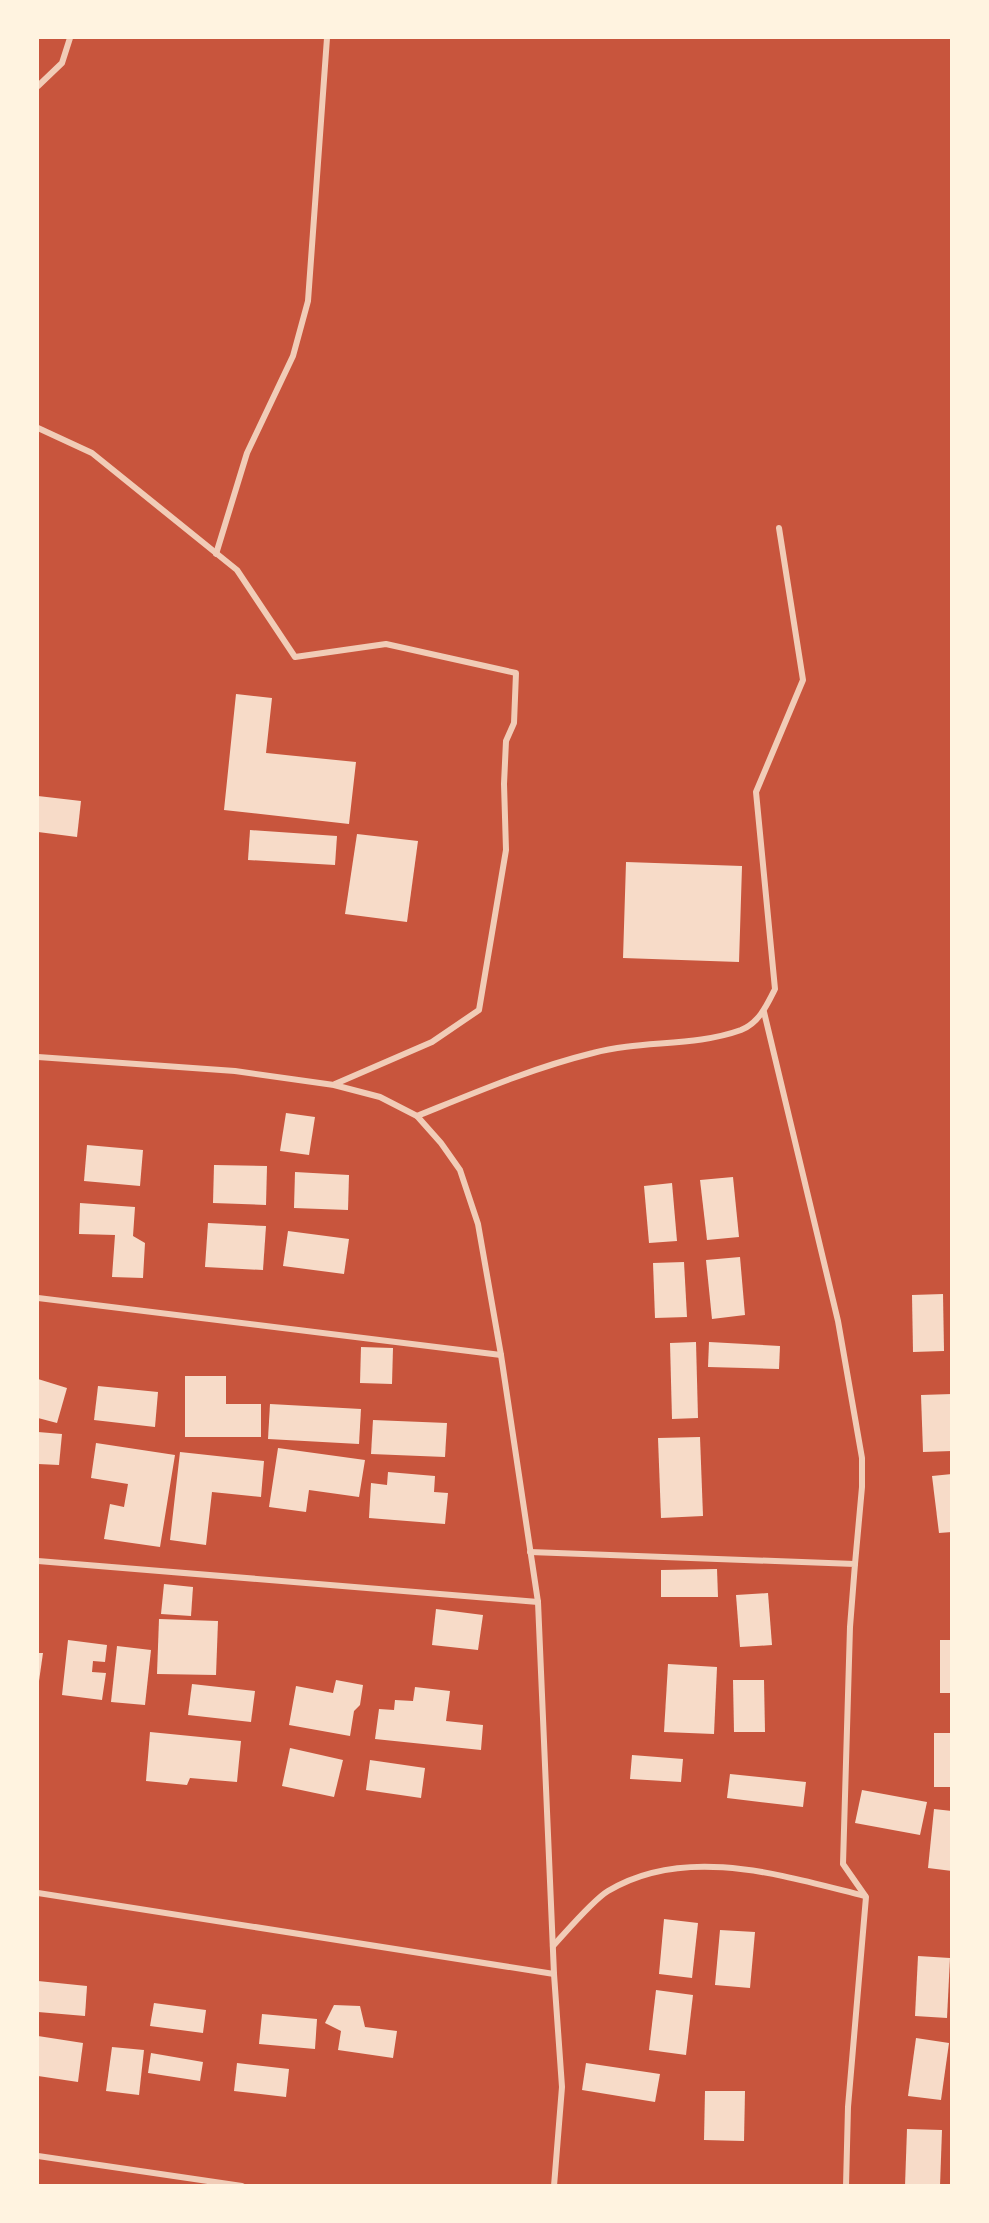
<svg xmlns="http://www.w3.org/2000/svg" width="989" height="2223" font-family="Montserrat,sans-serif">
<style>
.building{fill:#f7dbc8}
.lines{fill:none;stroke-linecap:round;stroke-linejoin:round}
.minor{stroke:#f1ccb7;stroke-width:6}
</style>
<rect width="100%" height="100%" fill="#c8553d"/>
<g class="building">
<polygon points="236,694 272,698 266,753 356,762 349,824 224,810"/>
<polygon points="38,796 81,801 77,837 38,832"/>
<polygon points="250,830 337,836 335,865 248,860"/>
<polygon points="357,834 418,841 407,922 345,914"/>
<polygon points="626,862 742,866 739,962 623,958"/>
<polygon points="286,1113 315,1117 309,1155 280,1151"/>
<polygon points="87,1145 143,1150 140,1186 84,1181"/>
<polygon points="214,1165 267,1166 266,1205 213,1203"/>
<polygon points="295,1172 349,1175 348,1210 294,1208"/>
<polygon points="733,1177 739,1237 707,1240 700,1180"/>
<polygon points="672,1183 677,1241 649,1243 644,1186"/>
<polygon points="80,1203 135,1207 133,1236 145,1243 143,1278 112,1277 115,1235 79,1234"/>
<polygon points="208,1223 266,1226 263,1270 205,1267"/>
<polygon points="288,1231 349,1239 344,1274 283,1266"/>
<polygon points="740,1257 745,1315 712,1319 706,1260"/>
<polygon points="684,1262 687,1317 655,1318 653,1263"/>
<polygon points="943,1294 944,1351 913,1352 912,1295"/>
<polygon points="696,1342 698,1418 672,1419 670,1343"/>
<polygon points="709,1342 780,1346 779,1369 708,1367"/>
<polygon points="361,1347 393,1348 392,1384 360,1383"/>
<polygon points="185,1376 226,1376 226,1404 261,1404 261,1437 185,1437"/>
<polygon points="38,1379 67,1388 57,1423 38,1418"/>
<polygon points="98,1386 158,1392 155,1427 94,1420"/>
<polygon points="952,1394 952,1451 923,1452 921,1395"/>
<polygon points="270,1404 361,1409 359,1444 268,1439"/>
<polygon points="373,1420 447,1423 445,1457 371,1454"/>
<polygon points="38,1432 62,1434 59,1465 38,1464"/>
<polygon points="700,1437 703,1516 661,1518 658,1438"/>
<polygon points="96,1443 175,1455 160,1547 104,1539 110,1504 124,1507 128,1484 91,1478"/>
<polygon points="278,1448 365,1460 359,1497 309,1490 306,1512 269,1507"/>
<polygon points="180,1452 264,1461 261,1497 212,1492 206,1545 170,1540"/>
<polygon points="388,1472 435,1476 434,1492 448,1493 445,1524 369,1518 371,1483 387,1485"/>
<polygon points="952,1474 952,1532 939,1533 932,1476"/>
<polygon points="717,1569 718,1597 661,1597 661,1570"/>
<polygon points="164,1584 193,1587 191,1616 161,1614"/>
<polygon points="768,1593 772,1645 740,1647 736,1595"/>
<polygon points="436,1609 483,1615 478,1650 432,1645"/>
<polygon points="159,1619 218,1621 216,1675 157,1674"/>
<polygon points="68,1640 107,1645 105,1662 93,1661 92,1672 106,1673 102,1700 62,1695"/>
<rect x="940" y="1640" width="12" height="53"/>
<polygon points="117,1646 151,1650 145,1705 111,1702"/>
<polygon points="38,1653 43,1653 39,1681 38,1681"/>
<polygon points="668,1664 717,1667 714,1734 664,1732"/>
<polygon points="336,1680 363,1685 360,1705 354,1711 350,1736 289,1725 296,1686 333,1693"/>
<polygon points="733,1680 764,1680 765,1732 734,1732"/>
<polygon points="192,1684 255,1691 251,1722 188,1715"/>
<polygon points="415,1687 450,1691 446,1721 483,1725 481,1750 375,1739 379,1709 394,1710 395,1700 413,1701"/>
<polygon points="150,1732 241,1741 237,1782 190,1778 187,1785 146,1781"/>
<rect x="934" y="1733" width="18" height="54"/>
<polygon points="290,1748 343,1760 334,1797 282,1786"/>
<polygon points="632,1755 683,1759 681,1782 630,1779"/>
<polygon points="370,1760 425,1768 421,1798 366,1790"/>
<polygon points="730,1774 806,1782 803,1807 727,1798"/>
<polygon points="862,1790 927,1802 920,1835 855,1823"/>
<polygon points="934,1809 952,1811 952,1871 928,1868"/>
<polygon points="664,1919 698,1923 692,1978 659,1974"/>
<polygon points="720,1930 755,1932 750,1988 715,1985"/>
<polygon points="918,1956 950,1958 947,2018 915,2016"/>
<polygon points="38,1981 87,1986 85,2016 38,2012"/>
<polygon points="656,1990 693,1995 686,2055 649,2050"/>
<polygon points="154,2003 206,2010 203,2033 150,2026"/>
<polygon points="334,2005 360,2006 365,2027 397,2031 393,2058 338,2050 341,2031 325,2023"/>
<polygon points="262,2014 317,2019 315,2049 259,2044"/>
<polygon points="38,2036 83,2043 78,2082 38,2076"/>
<polygon points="916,2038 949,2043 941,2100 908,2096"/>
<polygon points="112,2047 144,2050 139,2095 106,2091"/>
<polygon points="151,2053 203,2062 200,2081 148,2073"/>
<polygon points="237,2063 289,2069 286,2097 234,2091"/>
<polygon points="586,2063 660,2074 655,2102 582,2090"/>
<polygon points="705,2091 745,2091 744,2141 704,2140"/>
<polygon points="907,2129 942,2130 940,2186 905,2186"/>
</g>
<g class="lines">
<g class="minor">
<polyline points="38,86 62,63 70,38"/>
<polyline points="38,428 92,453 237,570 295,657 386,644 516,673 514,723 506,741 504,784 506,850 479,1010 432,1042 335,1084"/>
<polyline points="216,554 247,453 293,356 308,301 327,38"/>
<polyline points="764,1012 838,1321 862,1458 862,1487 855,1564"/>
<polyline points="38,1057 235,1071 334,1085 380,1097 417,1116 441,1143 460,1170 478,1224 501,1355 538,1602 554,1974 562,2087 554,2186"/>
<path d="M417,1116C474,1093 532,1068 593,1053C641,1040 694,1047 741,1030C759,1023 767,1005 775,989L756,792L803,680L779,528"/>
<polyline points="38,1298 501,1355"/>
<polyline points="530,1552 855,1564 850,1627 843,1864 866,1897 848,2107 846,2186"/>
<polyline points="38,1561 538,1602"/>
<polyline points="38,1893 554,1974"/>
<path d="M553,1946C566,1932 593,1900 608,1891C686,1844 784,1876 865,1896"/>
<polyline points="38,2156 242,2186"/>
</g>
</g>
<rect width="989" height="2223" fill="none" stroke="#fff3e0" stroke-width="78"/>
</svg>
